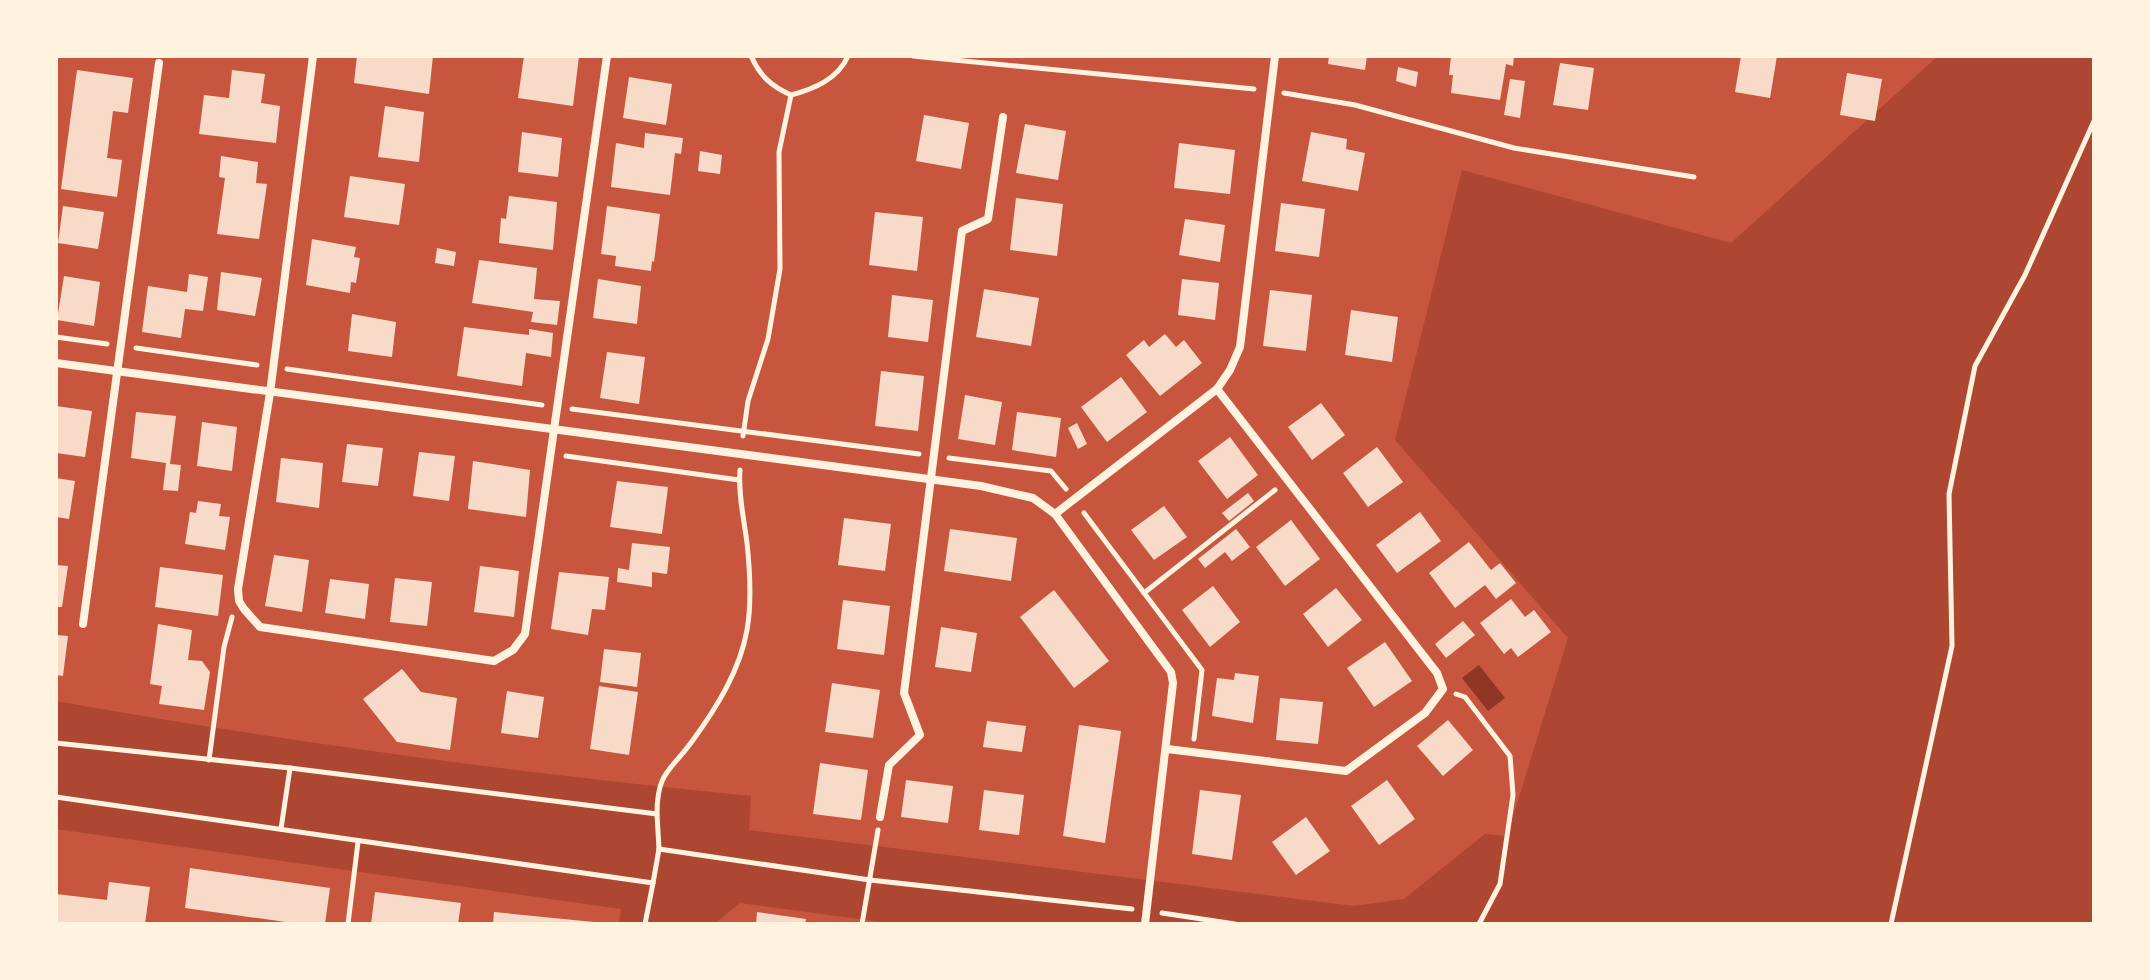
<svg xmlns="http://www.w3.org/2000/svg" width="2150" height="980" font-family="Rubik,sans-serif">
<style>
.green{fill:#ae4732}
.water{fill:#8f3625}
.building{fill:#f7dbc8}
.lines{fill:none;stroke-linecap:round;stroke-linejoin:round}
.path{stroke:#fff3e0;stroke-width:5}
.minor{stroke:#fff3e0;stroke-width:8}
</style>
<rect width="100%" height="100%" fill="#c8553d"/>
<path class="green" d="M1938,56H2094V924H897L740,903L714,924H619L621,909L56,829V701C286,742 519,773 751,796L749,830L1354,906L1404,899L1485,834L1507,836L1568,638L1395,440L1462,170L1731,243Z"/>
<polygon class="water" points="1479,665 1505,698 1488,711 1462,678"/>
<g class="building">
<polygon points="357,56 433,56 429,94 354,83"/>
<polygon points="524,56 579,56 573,106 518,98"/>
<polygon points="1329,56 1367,56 1365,70 1328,64"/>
<polygon points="1451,56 1514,56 1513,66 1506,64 1500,100 1451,93 1453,75 1449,75"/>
<polygon points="1741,56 1777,56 1770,98 1735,92"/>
<polygon points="1560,63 1594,68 1588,110 1553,105"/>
<polygon points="1398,67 1418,72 1416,87 1396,81"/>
<polygon points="77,70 133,78 128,113 113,111 107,158 122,160 117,197 61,189"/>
<polygon points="232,70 265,74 261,103 280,106 276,143 199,134 204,95 229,98"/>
<polygon points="1847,73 1882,79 1875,121 1840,115"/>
<polygon points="629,77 672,84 666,125 623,118"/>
<polygon points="1510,79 1525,81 1520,118 1504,115"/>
<polygon points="385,106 424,112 419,162 378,157"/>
<polygon points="924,115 969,123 961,169 916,161"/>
<polygon points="1025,124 1066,131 1058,180 1016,173"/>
<polygon points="522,132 562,138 558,177 518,172"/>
<polygon points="1311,132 1347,139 1346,149 1365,153 1358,191 1302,181"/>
<polygon points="645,133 683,138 681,154 675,153 670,195 611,187 616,143 644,148"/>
<polygon points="1179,143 1235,150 1230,194 1174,188"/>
<polygon points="700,151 722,155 720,174 698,171"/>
<polygon points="221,156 258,162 256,183 267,184 259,239 217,234 225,178 219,177"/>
<polygon points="350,176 405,184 399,225 344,217"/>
<polygon points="509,196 557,202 553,250 499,243 501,218 506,219"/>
<polygon points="1016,198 1063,204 1057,256 1010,250"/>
<polygon points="1281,203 1325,209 1319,257 1275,251"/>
<polygon points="63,206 104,212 98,249 58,243"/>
<polygon points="607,206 660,214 654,262 652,261 651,271 615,266 616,256 601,254"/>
<polygon points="875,212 923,217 917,271 869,265"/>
<polygon points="1185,219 1225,225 1220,262 1179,255"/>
<polygon points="312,239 356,247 354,257 360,258 356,283 351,282 350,293 306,285"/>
<polygon points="437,248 456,252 454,266 435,263"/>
<polygon points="479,260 537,268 534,299 560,301 557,325 531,322 533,312 472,303"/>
<polygon points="221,272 262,278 255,316 217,310"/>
<polygon points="189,274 208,277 203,311 185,309 181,338 142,332 148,286 187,292"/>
<polygon points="64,276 100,282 94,326 57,320"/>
<polygon points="598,279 641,286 637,324 593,318"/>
<polygon points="1182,279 1219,283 1215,320 1178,315"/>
<polygon points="984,289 1039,298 1031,346 976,337"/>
<polygon points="1270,290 1312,295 1306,351 1263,346"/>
<polygon points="892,295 933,300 928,342 888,337"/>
<polygon points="1351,310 1398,317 1392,362 1345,355"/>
<polygon points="352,314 396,322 392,357 348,351"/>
<polygon points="464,327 529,335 529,329 553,333 551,357 526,353 522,386 457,376"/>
<polygon points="1165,334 1176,347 1184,340 1202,363 1160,396 1126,355 1144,340 1149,347"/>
<polygon points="607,352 645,357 639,404 600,398"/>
<polygon points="881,371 924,376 918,431 875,426"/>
<polygon points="1121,377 1147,412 1107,442 1081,407"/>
<polygon points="965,395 1002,402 995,445 958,439"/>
<polygon points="1321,403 1345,435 1312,460 1288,427"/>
<polygon points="56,406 92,411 85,457 56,453"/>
<polygon points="136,412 176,416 170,464 181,465 178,491 163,490 166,463 131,458"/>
<polygon points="1017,412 1061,418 1056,457 1012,450"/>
<polygon points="202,422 237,427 232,471 197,466"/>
<polygon points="1077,423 1087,444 1078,449 1068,428"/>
<polygon points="1230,437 1258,475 1227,499 1198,461"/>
<polygon points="347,444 383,448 378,486 342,482"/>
<polygon points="1377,447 1403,482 1368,507 1343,473"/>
<polygon points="419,452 455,456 449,501 413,496"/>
<polygon points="281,458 323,463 319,508 276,502"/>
<polygon points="473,461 530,470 526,517 468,509"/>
<polygon points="56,478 75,481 69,519 56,517"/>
<polygon points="617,481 668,487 662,534 610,527"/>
<polygon points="1248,493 1254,501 1229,521 1222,513"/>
<polygon points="198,501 221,504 219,516 230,517 225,550 185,544 190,512 196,513"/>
<polygon points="1164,506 1187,537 1154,560 1131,530"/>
<polygon points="1420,512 1441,541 1397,573 1376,545"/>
<polygon points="844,518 891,524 885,571 838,565"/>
<polygon points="1291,520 1320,559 1285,586 1256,547"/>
<polygon points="950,529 1017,538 1011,581 944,571"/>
<polygon points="1236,529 1250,547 1232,561 1225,552 1205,568 1198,559"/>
<polygon points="1469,542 1491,570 1500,563 1516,583 1496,599 1485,585 1455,608 1429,573"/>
<polygon points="632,543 670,547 667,574 652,572 652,587 617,582 618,568 629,570"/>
<polygon points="274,555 309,560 302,612 265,606"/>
<polygon points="56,565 68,566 62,607 56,607"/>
<polygon points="480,566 519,571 514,617 474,612"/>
<polygon points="160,567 223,575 218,616 155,607"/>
<polygon points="559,572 609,577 605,610 592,609 588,635 551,629"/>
<polygon points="395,578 432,582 427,626 390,622"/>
<polygon points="330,579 369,584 365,619 325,613"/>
<polygon points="1213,586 1240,622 1210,647 1182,610"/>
<polygon points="1336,588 1362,620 1328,647 1303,614"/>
<polygon points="1054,590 1109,661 1074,688 1020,617"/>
<polygon points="1511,599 1525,617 1534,610 1551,632 1518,657 1511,648 1504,654 1480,623"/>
<polygon points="843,600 890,606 884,655 837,649"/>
<polygon points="1463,621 1475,635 1446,658 1435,644"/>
<polygon points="158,624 192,630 188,660 202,661 210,672 204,710 159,704 162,686 150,684"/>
<polygon points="941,627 977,633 971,672 935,667"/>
<polygon points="56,635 68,636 63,676 56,675"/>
<polygon points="1385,642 1412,681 1374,707 1347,668"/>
<polygon points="604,649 641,653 637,687 600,682"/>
<polygon points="402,669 421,692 457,698 450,750 397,742 363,699"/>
<polygon points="1235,673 1259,676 1253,723 1212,716 1217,678 1234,680"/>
<polygon points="832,683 880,690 873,738 825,732"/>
<polygon points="599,686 638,692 629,755 590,749"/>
<polygon points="507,691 544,697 538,738 501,733"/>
<polygon points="1280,698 1323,702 1318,744 1276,740"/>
<polygon points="1448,720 1473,750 1443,776 1417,746"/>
<polygon points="987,721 1026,726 1022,752 983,747"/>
<polygon points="1079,725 1121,731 1105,843 1063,836"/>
<polygon points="820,763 868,770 861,820 813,814"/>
<polygon points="906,780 953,786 948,823 901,817"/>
<polygon points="1387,780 1415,819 1379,845 1351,806"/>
<polygon points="984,790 1024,795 1019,835 979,830"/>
<polygon points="1200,790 1241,795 1232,860 1192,854"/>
<polygon points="1306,817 1330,851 1296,875 1272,842"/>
<polygon points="190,868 330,888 325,924 300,924 185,908"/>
<polygon points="109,882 150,887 145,924 56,924 56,894 107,900"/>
<polygon points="375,892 461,903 458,924 371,924"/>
<polygon points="494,912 594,922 594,924 493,924"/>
<polygon points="757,912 806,919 805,924 756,924"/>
</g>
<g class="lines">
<g class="path">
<path d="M751,56C760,76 771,86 791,95C814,89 838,79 848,56"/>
<polyline points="913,56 1254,89"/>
<polyline points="1284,93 1355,105 1514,148 1694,177"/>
<polyline points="56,337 107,344"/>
<polyline points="136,348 257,365"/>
<polyline points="287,369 542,405"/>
<polyline points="572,409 919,454"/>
<polyline points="743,436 748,401 768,339 780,269 779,152 791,95"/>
<polyline points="566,456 739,480"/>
<polyline points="949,458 1051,471 1066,489"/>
<polyline points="1084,513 1202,670 1194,739"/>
<polyline points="1144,593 1275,490"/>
<polyline points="1456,694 1465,697 1510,756 1513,795 1500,884 1479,924"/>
<polyline points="56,743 290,768 657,814 659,849"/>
<polyline points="209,760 224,647 232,617"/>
<polyline points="56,797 653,883 659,849 870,880 1132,909"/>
<path d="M657,814C657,771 671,771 693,740C717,707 740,670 747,630C752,602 750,571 747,543C744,519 738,494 740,470"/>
<polyline points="281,829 290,768"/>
<polyline points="1162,913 1235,924"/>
<polyline points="348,924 358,842"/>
<polyline points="645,924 653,883"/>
<polyline points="862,924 878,830"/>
<polyline points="1891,924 1952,646 1949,494 1975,366 2025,275 2094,121"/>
</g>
<g class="minor">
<polyline points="313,56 270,393 238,589 239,601 244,609 260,627 494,661 513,650 525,634 607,56"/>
<polyline points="56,363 981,486 1033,498 1055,514 1171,672 1173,683 1145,924"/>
<polyline points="1055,514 1217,389 1230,370 1240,347 1275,56"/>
<polyline points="83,624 159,63"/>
<polyline points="1167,749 1346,771 1425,713 1443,689 1437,673 1217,389"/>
<polyline points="880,817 889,765 920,735 904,693 962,231 988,219 1003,117"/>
</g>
</g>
<rect width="2150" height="980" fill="none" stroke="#fff3e0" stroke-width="116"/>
</svg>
